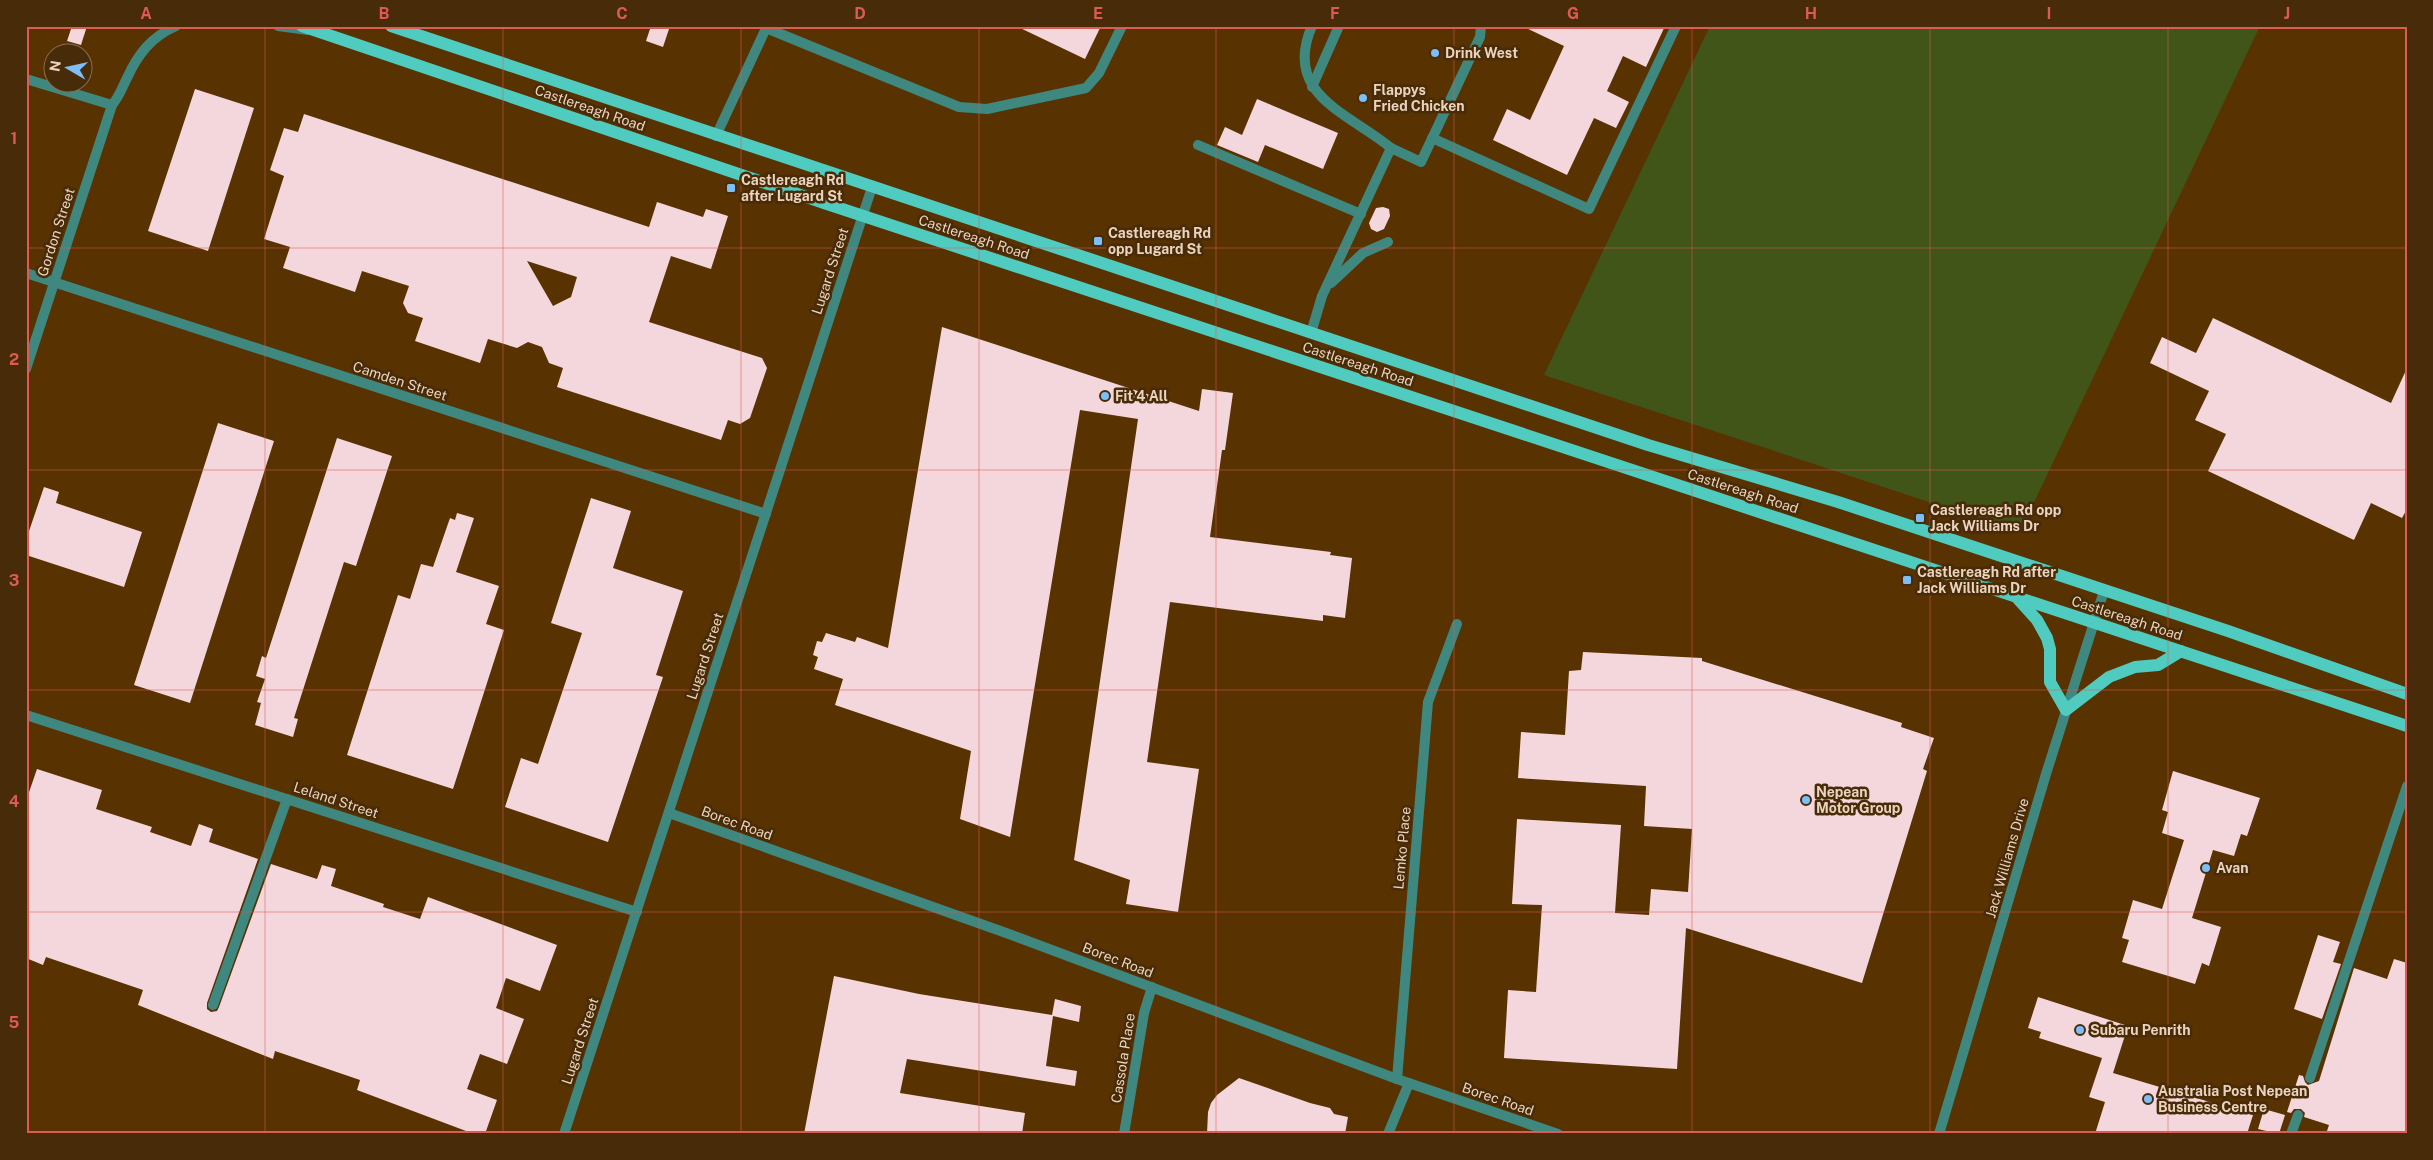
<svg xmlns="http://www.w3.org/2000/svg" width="2433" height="1160" font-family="'Public Sans',sans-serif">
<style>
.green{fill:#415518}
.building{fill:#f4d7dc;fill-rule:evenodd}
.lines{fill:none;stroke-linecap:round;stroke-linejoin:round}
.service{stroke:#3f8880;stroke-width:10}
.minor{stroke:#3f8880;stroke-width:10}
.primary{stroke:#4fccbf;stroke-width:12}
.grid{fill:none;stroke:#dc5c55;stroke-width:1;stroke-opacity:0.55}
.poi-dot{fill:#7bbef8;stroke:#482b08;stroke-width:2}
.labels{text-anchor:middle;stroke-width:5;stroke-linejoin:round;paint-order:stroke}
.poi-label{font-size:14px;font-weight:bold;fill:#ebd4be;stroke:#482b08;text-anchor:start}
.street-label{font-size:14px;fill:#ebd4be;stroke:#482b08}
.neatline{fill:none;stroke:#dc5c55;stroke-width:2}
.grid-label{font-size:16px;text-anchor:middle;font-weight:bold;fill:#dc5c55}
</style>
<rect width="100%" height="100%" fill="#583201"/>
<polygon class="green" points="1710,26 2260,26 2020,532 1544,375"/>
<g class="building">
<polygon points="72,26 87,26 81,45 67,41"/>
<polygon points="651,26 670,26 663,47 646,41"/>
<polygon points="1016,26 1101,26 1085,59"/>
<polygon points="1522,26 1665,26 1646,67 1623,56 1607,91 1629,102 1616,128 1594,118 1567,175 1493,140 1507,109 1530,120 1564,46"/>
<polygon points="195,89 254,108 208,251 148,231"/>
<polygon points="1257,99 1338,133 1323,169 1265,145 1258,162 1217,145 1225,127 1242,135"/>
<path d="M304,114L649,227L657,202L703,217L706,209L728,216L711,269L671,256L649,322L762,358L767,368L750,418L740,424L728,420L721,440L557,387L563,368L549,363L542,347L528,342L517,348L488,339L480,363L415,341L423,318L408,313L403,303L409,286L362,271L355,292L283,268L290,247L264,239L284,176L270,170L284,128L298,132ZM527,261L577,277L571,297L553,306Z"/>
<polygon points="1383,207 1389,209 1390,216 1384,229 1377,232 1371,229 1369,223 1376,208"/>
<polygon points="2213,318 2391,403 2407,368 2407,509 2402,518 2371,503 2354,540 2208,471 2226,434 2195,420 2209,391 2150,363 2162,337 2196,353"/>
<polygon points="942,327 1199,411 1202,389 1233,393 1225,450 1222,450 1210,537 1331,552 1330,555 1352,558 1345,618 1323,615 1323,621 1170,602 1147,762 1199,769 1178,912 1126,904 1130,880 1074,860 1138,419 1080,410 1010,837 960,819 971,751 835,705 843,679 814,669 818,657 813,655 817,641 822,642 826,633 855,642 857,637 888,648"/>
<polygon points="218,423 274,441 190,703 134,685"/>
<polygon points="337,438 392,456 356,566 344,562 294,718 298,719 293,737 255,725 261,703 257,702 265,679 256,676 262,656 266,658"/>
<polygon points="44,487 59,492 56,503 142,532 124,587 26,555 26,540"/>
<polygon points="591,498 631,511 613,568 683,591 656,675 663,677 608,842 505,807 521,758 538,764 582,633 551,623"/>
<polygon points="457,513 474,518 456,572 499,586 486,624 504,630 453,789 347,755 398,595 410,599 421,564 433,567 450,518 455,520"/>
<polygon points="1583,652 1702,658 1702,661 1902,723 1901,727 1934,738 1923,769 1927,771 1862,983 1686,928 1677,1069 1504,1058 1508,990 1536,992 1542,905 1512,904 1517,819 1621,825 1615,913 1649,915 1651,889 1688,892 1692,829 1644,826 1646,786 1518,778 1521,732 1565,735 1569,671 1581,670"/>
<polygon points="37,769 102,790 96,809 152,827 150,832 191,846 199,824 213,829 209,842 258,859 207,1003 207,1009 211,1012 217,1011 219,1007 271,864 317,879 322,865 336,869 331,886 384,904 383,907 420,919 428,897 557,945 540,991 506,978 496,1008 524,1019 507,1064 480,1054 467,1089 497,1100 485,1134 474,1134 357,1090 360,1080 275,1051 273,1059 138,1005 143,990 46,957 43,965 26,958 26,801"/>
<polygon points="2173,771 2260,798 2247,836 2241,834 2234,856 2213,850 2192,918 2221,927 2209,966 2202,963 2195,984 2122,962 2129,940 2122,938 2133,900 2162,909 2184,840 2162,833 2168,812 2162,810"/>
<polygon points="2318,935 2340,942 2333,962 2341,964 2322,1019 2294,1009"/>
<polygon points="2394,959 2407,963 2407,1134 2326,1134 2329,1125 2304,1117 2305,1113 2301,1109 2294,1109 2291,1113 2287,1112 2299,1075 2303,1076 2305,1082 2308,1085 2319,1081 2354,968 2387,979"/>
<polygon points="834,976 919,994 1052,1015 1055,999 1081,1006 1079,1022 1053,1016 1046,1066 1077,1071 1075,1086 907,1059 900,1093 1025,1113 1022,1134 804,1134"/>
<polygon points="2038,997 2128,1026 2113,1073 2253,1115 2247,1134 2095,1134 2105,1102 2089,1097 2102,1058 2039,1038 2041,1032 2028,1028"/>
<polygon points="1239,1078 1310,1103 1330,1108 1334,1114 1348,1117 1345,1134 1207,1134 1208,1112 1211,1103 1217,1095"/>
<polygon points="2264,1109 2285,1115 2279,1134 2258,1129"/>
</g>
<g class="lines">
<g class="service">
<polyline points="766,28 959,107 987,109 1086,88 1099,73 1122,26"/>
<polyline points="26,79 112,105"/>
<polyline points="1312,87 1339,26"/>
<polyline points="716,136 767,26"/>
<polyline points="1432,138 1589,209 1676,26"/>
<polyline points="1198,145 1361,214"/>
<polyline points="1391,148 1421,162 1480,37 1481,26"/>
<polyline points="1331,283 1363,253 1388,242"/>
<path d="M1311,333L1322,296L1391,148C1349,113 1282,95 1312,26"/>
<polyline points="213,1005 287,799"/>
<polyline points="2310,1078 2407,786"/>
<polyline points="1388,1134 1409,1083"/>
<polyline points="2291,1134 2298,1115"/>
</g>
<g class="minor">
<polyline points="278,26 308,30"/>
<polyline points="26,273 766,514"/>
<path d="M26,369L112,105C119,97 122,88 127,78C138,54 151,37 176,26"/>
<polyline points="26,715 637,912"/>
<polyline points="669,813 1009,934 1397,1079 1558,1134"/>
<polyline points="1397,1079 1428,702 1457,624"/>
<polyline points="564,1134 872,187"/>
<polyline points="1124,1134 1144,1013 1152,987"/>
<polyline points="1939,1134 2046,774 2104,591"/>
</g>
<g class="primary">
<polyline points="302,26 827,204 2407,726"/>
<polyline points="391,26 1648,445 1838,502 2228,631 2407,694"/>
<polyline points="2018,599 2037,620 2047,638 2050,649 2050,682 2066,710 2109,677 2135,667 2158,665 2181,651"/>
</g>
</g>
<path class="grid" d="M265,26V1134M503,26V1134M741,26V1134M979,26V1134M1216,26V1134M1454,26V1134M1692,26V1134M1930,26V1134M2168,26V1134M26,248H2407M26,470H2407M26,690H2407M26,912H2407"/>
<g class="poi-dot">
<circle cx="1435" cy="53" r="5"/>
<circle cx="1363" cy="98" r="5"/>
<rect x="726" y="183" width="10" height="10" rx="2.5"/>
<rect x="1093" y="236" width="10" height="10" rx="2.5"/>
<circle cx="1105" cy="396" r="5"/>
<rect x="1915" y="513" width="10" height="10" rx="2.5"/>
<rect x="1902" y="575" width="10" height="10" rx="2.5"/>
<circle cx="1806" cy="800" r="5"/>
<circle cx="2206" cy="868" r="5"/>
<circle cx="2080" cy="1030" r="5"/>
<circle cx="2148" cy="1099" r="5"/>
</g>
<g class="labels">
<g class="poi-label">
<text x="1445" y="58">Drink West</text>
<text x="1373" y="95">Flappys<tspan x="1373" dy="16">Fried Chicken</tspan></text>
<text x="741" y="185">Castlereagh Rd<tspan x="741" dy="16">after Lugard St</tspan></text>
<text x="1108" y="238">Castlereagh Rd<tspan x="1108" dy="16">opp Lugard St</tspan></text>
<text x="1115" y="401">Fit 4 All</text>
<text x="1930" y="515">Castlereagh Rd opp<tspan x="1930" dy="16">Jack Williams Dr</tspan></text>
<text x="1917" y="577">Castlereagh Rd after<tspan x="1917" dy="16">Jack Williams Dr</tspan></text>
<text x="1816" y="797">Nepean<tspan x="1816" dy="16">Motor Group</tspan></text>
<text x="2216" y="873">Avan</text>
<text x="2090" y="1035">Subaru Penrith</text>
<text x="2158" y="1096">Australia Post Nepean<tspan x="2158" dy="16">Business Centre</tspan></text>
</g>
<g class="street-label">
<text transform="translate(590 108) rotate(19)" y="5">Castlereagh Road</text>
<text transform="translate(56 232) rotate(-72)" y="5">Gordon Street</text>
<text transform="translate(974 237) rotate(18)" y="5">Castlereagh Road</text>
<text transform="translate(830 271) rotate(-72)" y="5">Lugard Street</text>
<text transform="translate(1358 364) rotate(18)" y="5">Castlereagh Road</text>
<text transform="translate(400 381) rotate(18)" y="5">Camden Street</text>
<text transform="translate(1743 491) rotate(18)" y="5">Castlereagh Road</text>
<text transform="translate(2127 618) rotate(18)" y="5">Castlereagh Road</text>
<text transform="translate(705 656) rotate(-72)" y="5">Lugard Street</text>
<text transform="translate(336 800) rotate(18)" y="5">Leland Street</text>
<text transform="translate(737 823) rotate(20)" y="5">Borec Road</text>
<text transform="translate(1402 848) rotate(-85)" y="5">Lemko Place</text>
<text transform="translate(2007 858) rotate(-74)" y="5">Jack Williams Drive</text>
<text transform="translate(1118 960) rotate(21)" y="5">Borec Road</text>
<text transform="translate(580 1041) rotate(-72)" y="5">Lugard Street</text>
<text transform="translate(1123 1058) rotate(-81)" y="5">Cassola Place</text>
<text transform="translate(1498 1099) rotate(19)" y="5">Borec Road</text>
</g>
</g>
<rect width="2433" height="1160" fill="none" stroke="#482b08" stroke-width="55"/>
<g transform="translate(68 68) rotate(279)"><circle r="24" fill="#482b08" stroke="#896f51"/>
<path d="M0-4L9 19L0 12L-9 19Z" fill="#7bbef8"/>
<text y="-8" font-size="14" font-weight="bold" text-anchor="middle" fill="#ebd4be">N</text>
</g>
<rect x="28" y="28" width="2378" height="1104" class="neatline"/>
<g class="grid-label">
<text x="146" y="19">A</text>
<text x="384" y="19">B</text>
<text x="622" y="19">C</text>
<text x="860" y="19">D</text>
<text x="1098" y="19">E</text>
<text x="1335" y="19">F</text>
<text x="1573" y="19">G</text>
<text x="1811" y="19">H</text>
<text x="2049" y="19">I</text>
<text x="2287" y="19">J</text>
<text x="14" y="144">1</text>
<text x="14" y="365">2</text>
<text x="14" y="586">3</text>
<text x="14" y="807">4</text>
<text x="14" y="1028">5</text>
</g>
</svg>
